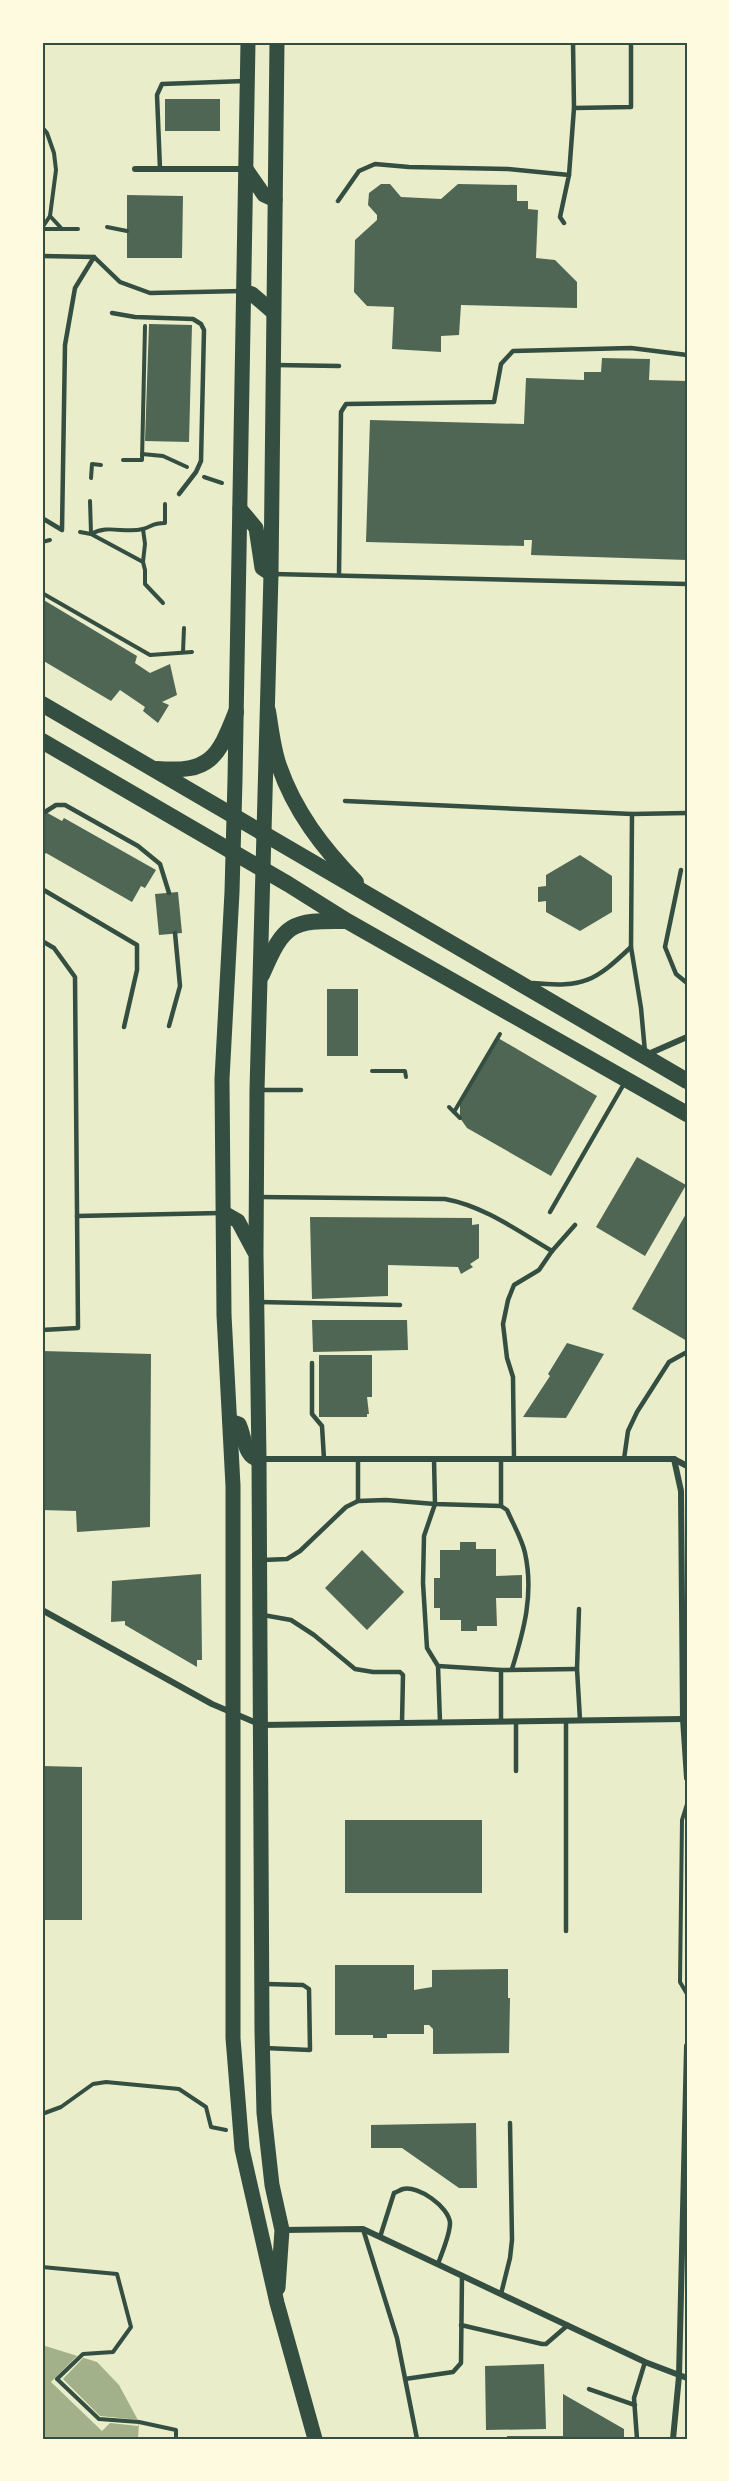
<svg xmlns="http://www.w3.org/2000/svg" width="729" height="2481" font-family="'Work Sans',sans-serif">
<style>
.water{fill:#a3b18a}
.pier{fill:#e9edc9}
.building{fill:#4f6655}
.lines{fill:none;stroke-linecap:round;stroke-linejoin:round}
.path{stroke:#344e41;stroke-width:4}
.service{stroke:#344e41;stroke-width:4.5}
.minor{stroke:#344e41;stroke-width:6}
.primary{stroke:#344e41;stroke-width:15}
.trunk{stroke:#344e41;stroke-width:16}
.neatline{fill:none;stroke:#344e41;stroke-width:2}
</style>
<rect width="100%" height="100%" fill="#e9edc9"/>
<polygon class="water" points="42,2345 97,2362 119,2385 139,2422 138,2439 42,2439"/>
<polygon class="pier" points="79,2354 85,2356 63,2379 100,2416 139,2420 138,2426 110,2423 102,2431 51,2382"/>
<g class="building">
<rect x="165" y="99" width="55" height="32"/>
<polygon points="381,184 390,184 401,197 441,199 458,184 517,185 517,201 528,201 528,209 538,210 536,258 555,260 577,282 577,308 461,305 459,335 441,336 441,352 392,349 394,307 367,306 354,292 355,240 377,220 377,215 368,205 369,193"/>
<polygon points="127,195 183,196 182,258 127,258"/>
<polygon points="149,324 192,325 189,442 145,441"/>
<polygon points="602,358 650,359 649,380 687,381 687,560 531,555 532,540 524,540 524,546 366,542 370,420 524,424 526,378 584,380 584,372 601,372"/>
<polygon points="42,599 137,656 135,663 150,673 170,664 177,695 162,702 169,705 158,723 143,711 145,707 120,690 111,701 42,660"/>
<polygon points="42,810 62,821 64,818 156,870 145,888 141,886 132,902 46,853 44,855 42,854"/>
<polygon points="580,855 612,876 612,912 580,931 546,912 546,901 538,902 538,887 546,886 546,875"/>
<polygon points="178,892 182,933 159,935 155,894"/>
<rect x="327" y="989" width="31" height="67"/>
<polygon points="498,1038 597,1096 551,1176 467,1128 460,1118 460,1104"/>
<polygon points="637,1157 686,1185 645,1256 596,1227"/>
<polygon points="687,1212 687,1341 632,1309"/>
<polygon points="310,1217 472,1218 472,1225 479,1224 479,1258 470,1264 473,1267 461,1274 458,1267 388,1265 388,1296 312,1299"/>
<polygon points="312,1320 407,1320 408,1350 313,1352"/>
<polygon points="567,1343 604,1354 566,1418 523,1417 550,1376 548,1374"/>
<polygon points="42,1351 151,1354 150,1527 77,1532 76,1511 42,1510"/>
<polygon points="319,1355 372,1355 372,1397 367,1397 369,1414 367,1414 367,1417 319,1417"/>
<polygon points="460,1542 476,1542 476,1549 496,1549 496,1576 522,1575 522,1598 496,1598 497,1626 477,1626 477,1631 461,1631 461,1620 440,1620 440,1608 434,1608 434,1578 440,1578 440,1550 460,1550"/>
<polygon points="362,1550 404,1592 367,1630 325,1588"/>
<polygon points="201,1574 202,1660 197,1660 197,1667 125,1625 125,1621 111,1622 112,1581"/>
<polygon points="42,1766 82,1767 82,1920 42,1920"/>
<rect x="345" y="1820" width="137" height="73"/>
<polygon points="335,1965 414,1965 414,1990 432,1987 432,1970 508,1969 508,1998 510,1998 509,2053 433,2054 433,2029 429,2025 424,2025 424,2034 387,2034 387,2038 373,2038 373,2035 335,2035"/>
<polygon points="476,2123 477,2188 459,2188 402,2148 371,2148 371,2125"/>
<polygon points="544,2364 546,2429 486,2430 485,2366"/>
<polygon points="563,2394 624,2429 624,2439 507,2439 507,2436 563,2436"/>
</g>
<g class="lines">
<g class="path">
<polyline points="42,127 47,133 54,153 56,170 50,216 42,228"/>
<polyline points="50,216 62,229"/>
<polyline points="107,227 127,231"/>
<polyline points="42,229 78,229"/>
<polyline points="142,454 163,456 187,467"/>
<polyline points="123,460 142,460 145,326"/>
<polyline points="204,477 222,483"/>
<polyline points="91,478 92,464 101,465"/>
<polyline points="90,501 91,533"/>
<polyline points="143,529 145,544 143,562"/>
<polyline points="80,532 91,534 143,562 145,570 145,584 163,603"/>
<path d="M91,534C108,524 125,534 143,529C153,526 152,523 165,523V504"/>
<polyline points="42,542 50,540"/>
<polyline points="42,593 150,655 192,652"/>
<polyline points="183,652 184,628"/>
<polyline points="372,1071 405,1071 406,1077"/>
<polyline points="449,1107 460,1118"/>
<polyline points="454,1112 500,1034"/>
<polyline points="687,1804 682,1820 680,1982 687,1994"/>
<polyline points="42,2114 61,2107 93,2084 106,2082 179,2089 206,2107 211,2127 226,2130"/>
<polyline points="42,2267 117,2274 131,2327 113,2352 83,2354 57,2379 99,2419 139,2422 176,2430 176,2439"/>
</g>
<g class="service">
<polyline points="574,108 631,107 631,42"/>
<polyline points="160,169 157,95 162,84 245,81"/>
<polyline points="569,175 574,108 573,42"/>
<polyline points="338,201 359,171 375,164 409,167 508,169 569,175 560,217 564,223"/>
<polyline points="42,256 94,257"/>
<polyline points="112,313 135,317 193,319 201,324 204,330 201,461 196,472 179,494"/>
<polyline points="275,365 339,366"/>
<polyline points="42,518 62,530 65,345 75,288 94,257 120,282 150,293 242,291"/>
<polyline points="274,574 687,584"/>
<polyline points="339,575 341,412 346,404 494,402 501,364 513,351 631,348 687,355"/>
<polyline points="345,801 632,814"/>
<polyline points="45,812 56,805 65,805 138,846 160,864 169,893"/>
<polyline points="681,870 665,947 676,974 687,983"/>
<polyline points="42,889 137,945 137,970 124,1027"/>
<polyline points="42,941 54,948 75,977 78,1328 42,1330"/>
<path d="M533,983C584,988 595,981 631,947"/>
<polyline points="169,1026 180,986 175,933"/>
<polyline points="645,1052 641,1008 631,947 632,814 687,813"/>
<polyline points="259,1090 301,1090"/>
<path d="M259,1197L445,1199C484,1206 518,1231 552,1251"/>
<polyline points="550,1212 625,1082"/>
<polyline points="77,1216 221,1213"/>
<polyline points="259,1302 400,1305"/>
<polyline points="312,1363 312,1414 322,1426 324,1459"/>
<polyline points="434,1459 435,1504 424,1536 423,1583 427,1648 438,1666 440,1722"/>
<polyline points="514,1459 513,1377 507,1358 503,1324 508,1300 514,1285 539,1270 552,1251 575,1225"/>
<polyline points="624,1459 628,1431 637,1412 669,1362 687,1352"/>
<polyline points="358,1501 358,1459"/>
<polyline points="501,1506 501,1459"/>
<path d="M263,1560L287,1559L300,1551L346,1507L358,1501L386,1500L435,1504L501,1506L507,1510C513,1524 522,1539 525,1553C534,1594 524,1630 512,1669"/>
<polyline points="579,1609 577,1669 580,1720"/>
<polyline points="263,1615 291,1620 314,1635 355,1669 373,1672 400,1672 403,1675 402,1723"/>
<polyline points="438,1666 501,1670 577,1669"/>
<polyline points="501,1670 501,1721"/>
<polyline points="516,1721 516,1771"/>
<polyline points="566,1931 566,1721"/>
<polyline points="265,2048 310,2050 309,1989 303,1985 266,1984"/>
<polyline points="363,2229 397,2338 417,2439"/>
<path d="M380,2237L394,2193C397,2192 400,2190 403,2189C418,2185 449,2207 450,2223C450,2235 442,2252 438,2264"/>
<polyline points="501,2294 510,2258 512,2240 510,2123"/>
<polyline points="461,2325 542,2344 546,2344 568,2325"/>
<polyline points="405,2379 453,2372 461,2363 462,2275"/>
<polyline points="589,2389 635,2405"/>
<polyline points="637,2439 634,2398 645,2362"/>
</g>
<g class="minor">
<polyline points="135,169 245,169"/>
<polyline points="646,1055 687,1037"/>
<polyline points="261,1459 674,1459 687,1466"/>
<polyline points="674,1459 681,1491 683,1719 687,1778"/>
<polyline points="42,1610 212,1704 261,1725 683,1719"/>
<polyline points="283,2230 363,2229 645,2362 687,2378"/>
<polyline points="673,2439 679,2376 687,2046"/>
</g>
<g class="primary">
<polyline points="248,42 235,780 232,892 222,1079 224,1315 233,1486 233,2038 242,2149 277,2303 315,2439"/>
<polyline points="277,42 271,574 257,1090 256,1254 259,1459 262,2031 264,2113 272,2185 282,2230 278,2288"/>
<polyline points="246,169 264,195 275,200"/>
<polyline points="244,291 252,294 273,312"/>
<polyline points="240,509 256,528 262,568 271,574"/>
<polyline points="224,1213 238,1221 254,1251"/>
<path d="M230,1421L239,1424C245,1436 244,1458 259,1459"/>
</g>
<g class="trunk">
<polyline points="42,704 687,1081"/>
<path d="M268,711C271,729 273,749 279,766C295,812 323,848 356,882"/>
<polyline points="42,741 288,884 347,921 687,1114"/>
<path d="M157,769C210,773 218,758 236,712"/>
<path d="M262,975C284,923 291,920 346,921"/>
</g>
</g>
<rect width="729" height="2481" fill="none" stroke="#fefae0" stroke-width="87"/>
<rect x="44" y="44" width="642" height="2394" class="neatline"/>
</svg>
